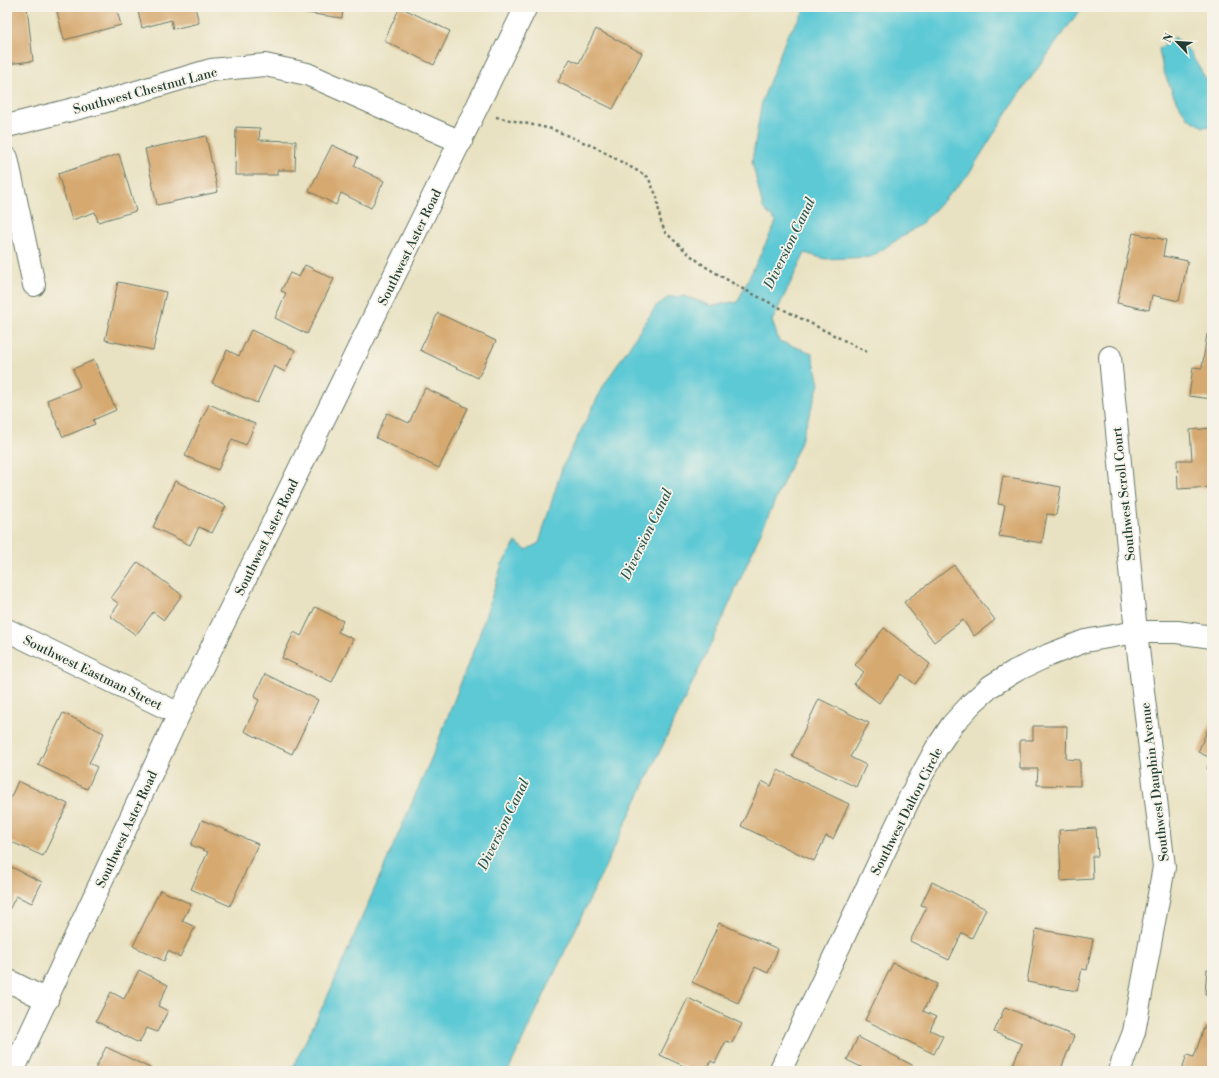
<svg xmlns="http://www.w3.org/2000/svg" width="1219" height="1078" font-family="'Libre Bodoni',serif">
<style>
.water{fill:#5dc9d5;stroke:#3e8384}
.building{fill:#d6a970}
.lines{fill:none;stroke-linecap:round;stroke-linejoin:round}
.minor-casing{stroke:#676;stroke-width:24}
.path{stroke:#676;stroke-width:2.5;stroke-dasharray:3 3;stroke-linecap:butt}
.minor{stroke:#fff;stroke-width:22}
.labels{text-anchor:middle;stroke-width:3.5;stroke-linejoin:round;paint-order:stroke}
.street-label{font-size:13px;fill:#1f3d34;stroke:#f7f3e8}
.water-label{font-size:14px;font-style:italic;fill:#2b5954;stroke:#f7f3e8}
</style>
<rect width="100%" height="100%" fill="#f7f3e8"/>
<filter id="ink" filterUnits="userSpaceOnUse"><feTurbulence type="fractalNoise" baseFrequency=".025" numOctaves="2"/><feDisplacementMap in="SourceGraphic" scale="8" xChannelSelector="R" yChannelSelector="G"/><feConvolveMatrix kernelMatrix="1 2 1 2 8 2 1 2 1" color-interpolation-filters="sRGB"/></filter>
<filter id="wash" filterUnits="userSpaceOnUse"><feTurbulence type="fractalNoise" baseFrequency=".012" numOctaves="4" result="noise"/><feDisplacementMap in="SourceGraphic" scale="16" xChannelSelector="R" yChannelSelector="G"/><feGaussianBlur stdDeviation="0.9" result="paint"/><feColorMatrix in="noise" values="0 0 0 0 0 0 0 0 0 0 0 0 0 0 0 0 0 1.4 0 .05"/><feComposite in="paint" operator="in"/></filter>
<g filter="url(#wash)">
<rect width="100%" height="100%" fill="#e9e2c2"/>
<g class="water">
<polygon points="807,7 1085,7 1077,14 1017,97 968,175 921,224 871,257 825,259 805,253 772,321 779,341 812,353 819,384 800,444 719,627 508,1071 291,1071 330,991 434,752 479,636 502,564 516,542 526,550 539,543 562,468 604,385 656,306 669,297 684,296 712,306 732,302 737,303 776,222 763,208 752,161 762,101 787,36"/>
<polygon points="1175,37 1191,54 1212,89 1212,126 1203,127 1187,117 1174,96 1163,70 1159,49"/>
</g>
<g id="blocks">
<g class="building">
<polygon points="7,7 27,7 33,61 7,64"/>
<polygon points="56,7 116,7 121,25 64,40"/>
<polygon points="137,7 195,7 199,23 173,29 171,20 142,28"/>
<polygon points="300,7 343,7 342,18 299,12"/>
<polygon points="400,7 450,31 434,65 384,41"/>
<polygon points="596,29 642,53 613,109 558,82 570,59 579,63"/>
<polygon points="236,127 260,128 259,140 296,141 295,170 277,170 277,175 235,175"/>
<polygon points="206,136 218,192 157,205 145,149"/>
<polygon points="332,145 358,157 354,166 384,181 371,208 341,193 336,205 309,191"/>
<polygon points="119,154 136,211 98,222 95,212 72,220 58,174"/>
<polygon points="1133,233 1166,240 1163,256 1188,261 1179,301 1152,295 1149,310 1117,303"/>
<polygon points="305,265 334,279 307,334 275,318 286,293 281,291 290,273 299,277"/>
<polygon points="118,282 166,292 153,350 105,340"/>
<polygon points="438,313 496,341 478,378 420,350"/>
<polygon points="251,330 295,350 285,372 274,366 257,403 212,383 227,350 239,356"/>
<polygon points="1207,334 1212,335 1212,399 1189,396 1193,367 1202,368"/>
<polygon points="94,360 116,410 93,420 95,424 63,437 47,400 80,387 73,369"/>
<polygon points="425,388 468,408 439,468 376,438 387,413 409,423"/>
<polygon points="209,404 255,424 246,445 232,439 218,470 185,456"/>
<polygon points="1212,428 1212,487 1178,489 1177,460 1192,460 1190,430"/>
<polygon points="1003,476 1061,487 1056,515 1047,514 1042,543 999,536 1005,505 998,504"/>
<polygon points="175,481 226,506 212,533 199,527 190,545 153,527"/>
<polygon points="138,562 182,595 164,620 153,612 136,635 110,616 119,604 111,598"/>
<polygon points="954,565 995,620 974,636 963,620 934,642 904,602"/>
<polygon points="315,607 343,621 338,632 353,639 332,682 282,658 294,632 301,636"/>
<polygon points="884,628 930,664 915,684 902,674 879,703 854,684 864,672 855,665"/>
<polygon points="265,674 318,700 292,754 244,731 259,700 254,697"/>
<polygon points="819,699 869,723 850,757 866,765 856,787 792,756"/>
<polygon points="63,713 104,733 89,763 97,767 87,789 38,765"/>
<polygon points="1212,719 1212,771 1207,769 1211,758 1198,752"/>
<polygon points="1033,726 1067,726 1066,759 1080,760 1080,786 1037,785 1038,769 1020,769 1020,740 1033,740"/>
<polygon points="778,770 849,804 833,839 826,836 814,861 741,826 762,781 771,786"/>
<polygon points="18,781 68,804 43,856 7,840 7,806"/>
<polygon points="202,820 258,844 230,906 191,889 208,852 191,845"/>
<polygon points="1096,828 1098,856 1092,856 1093,879 1061,881 1059,830"/>
<polygon points="7,865 42,882 32,903 16,896 7,914"/>
<polygon points="932,882 986,909 972,938 962,933 949,960 910,941 927,907 921,905"/>
<polygon points="160,890 191,904 182,921 195,927 180,957 168,951 164,961 133,946"/>
<polygon points="719,923 778,949 768,973 755,967 738,1003 692,982"/>
<polygon points="1036,929 1093,939 1087,970 1082,969 1077,991 1027,982"/>
<polygon points="893,963 937,984 923,1011 936,1017 930,1030 943,1036 934,1054 865,1020"/>
<polygon points="1207,969 1212,969 1212,995 1205,994"/>
<polygon points="139,970 168,985 158,1006 168,1011 157,1032 147,1028 139,1043 96,1021 111,992 124,999"/>
<polygon points="688,998 742,1024 732,1043 726,1041 715,1063 711,1061 706,1071 694,1071 660,1055"/>
<polygon points="1005,1007 1074,1036 1060,1071 1010,1071 1022,1044 994,1032"/>
<polygon points="1205,1025 1212,1028 1212,1071 1181,1071 1187,1055 1194,1057"/>
<polygon points="858,1037 914,1066 912,1071 859,1071 861,1067 847,1060"/>
<polygon points="106,1047 150,1068 149,1071 94,1071"/>
</g>
</g>
</g>
<g filter="url(#ink)">
<use href="#blocks" fill-opacity="0" stroke="#676" stroke-width="1"/>
<g class="lines">
<defs>
<g id="minor">
<polyline points="7,126 106,101 211,70 265,65 307,74 461,142"/>
<polyline points="7,158 34,285"/>
<polyline points="1110,357 1136,632 1164,867 1134,1032 1119,1071"/>
<polyline points="7,630 179,714"/>
<polyline points="7,980 47,1000"/>
<polyline points="13,1071 179,714 526,7"/>
<polyline points="780,1071 911,795 936,749 952,725 972,703 991,686 1015,671 1049,655 1085,641 1136,632 1177,632 1212,637"/>
</g>
</defs>
<use href="#minor" class="minor-casing"/>
<polyline class="path" points="496,117 552,129 597,148 648,177 657,197 660,219 665,232 690,255 706,267 741,288 869,353"/>
<use href="#minor" class="minor"/>
</g>
</g>
<g class="labels">
<g class="street-label">
<text transform="translate(145 90) rotate(-15)" y="5">Southwest Chestnut Lane</text>
<text transform="translate(409 247) rotate(-64)" y="5">Southwest Aster Road</text>
<text transform="translate(1123 494) rotate(-96)" y="5">Southwest Scroll Court</text>
<text transform="translate(266 537) rotate(-64)" y="5">Southwest Aster Road</text>
<text transform="translate(93 672) rotate(26)" y="5">Southwest Eastman Street</text>
<text transform="translate(1154 782) rotate(-97)" y="5">Southwest Dauphin Avenue</text>
<text transform="translate(906 811) rotate(-63)" y="5">Southwest Dalton Circle</text>
<text transform="translate(126 829) rotate(-65)" y="5">Southwest Aster Road</text>
</g>
<g class="water-label">
<text transform="translate(789 243) rotate(-64)" y="5">Diversion Canal</text>
<text transform="translate(646 534) rotate(-64)" y="5">Diversion Canal</text>
<text transform="translate(503 824) rotate(-64)" y="5">Diversion Canal</text>
</g>
</g>
<rect width="1219" height="1078" fill="none" stroke="#f7f3e8" stroke-width="24"/>
<g transform="translate(1177 42) rotate(295)" stroke="#f7f3e8" stroke-width="3" paint-order="stroke">
<path d="M0-3L7 15L0 10L-7 15Z" fill="#1f3d34"/>
<text y="-6" font-size="11" font-weight="bold" text-anchor="middle" fill="#1f3d34">N</text>
</g>
</svg>
